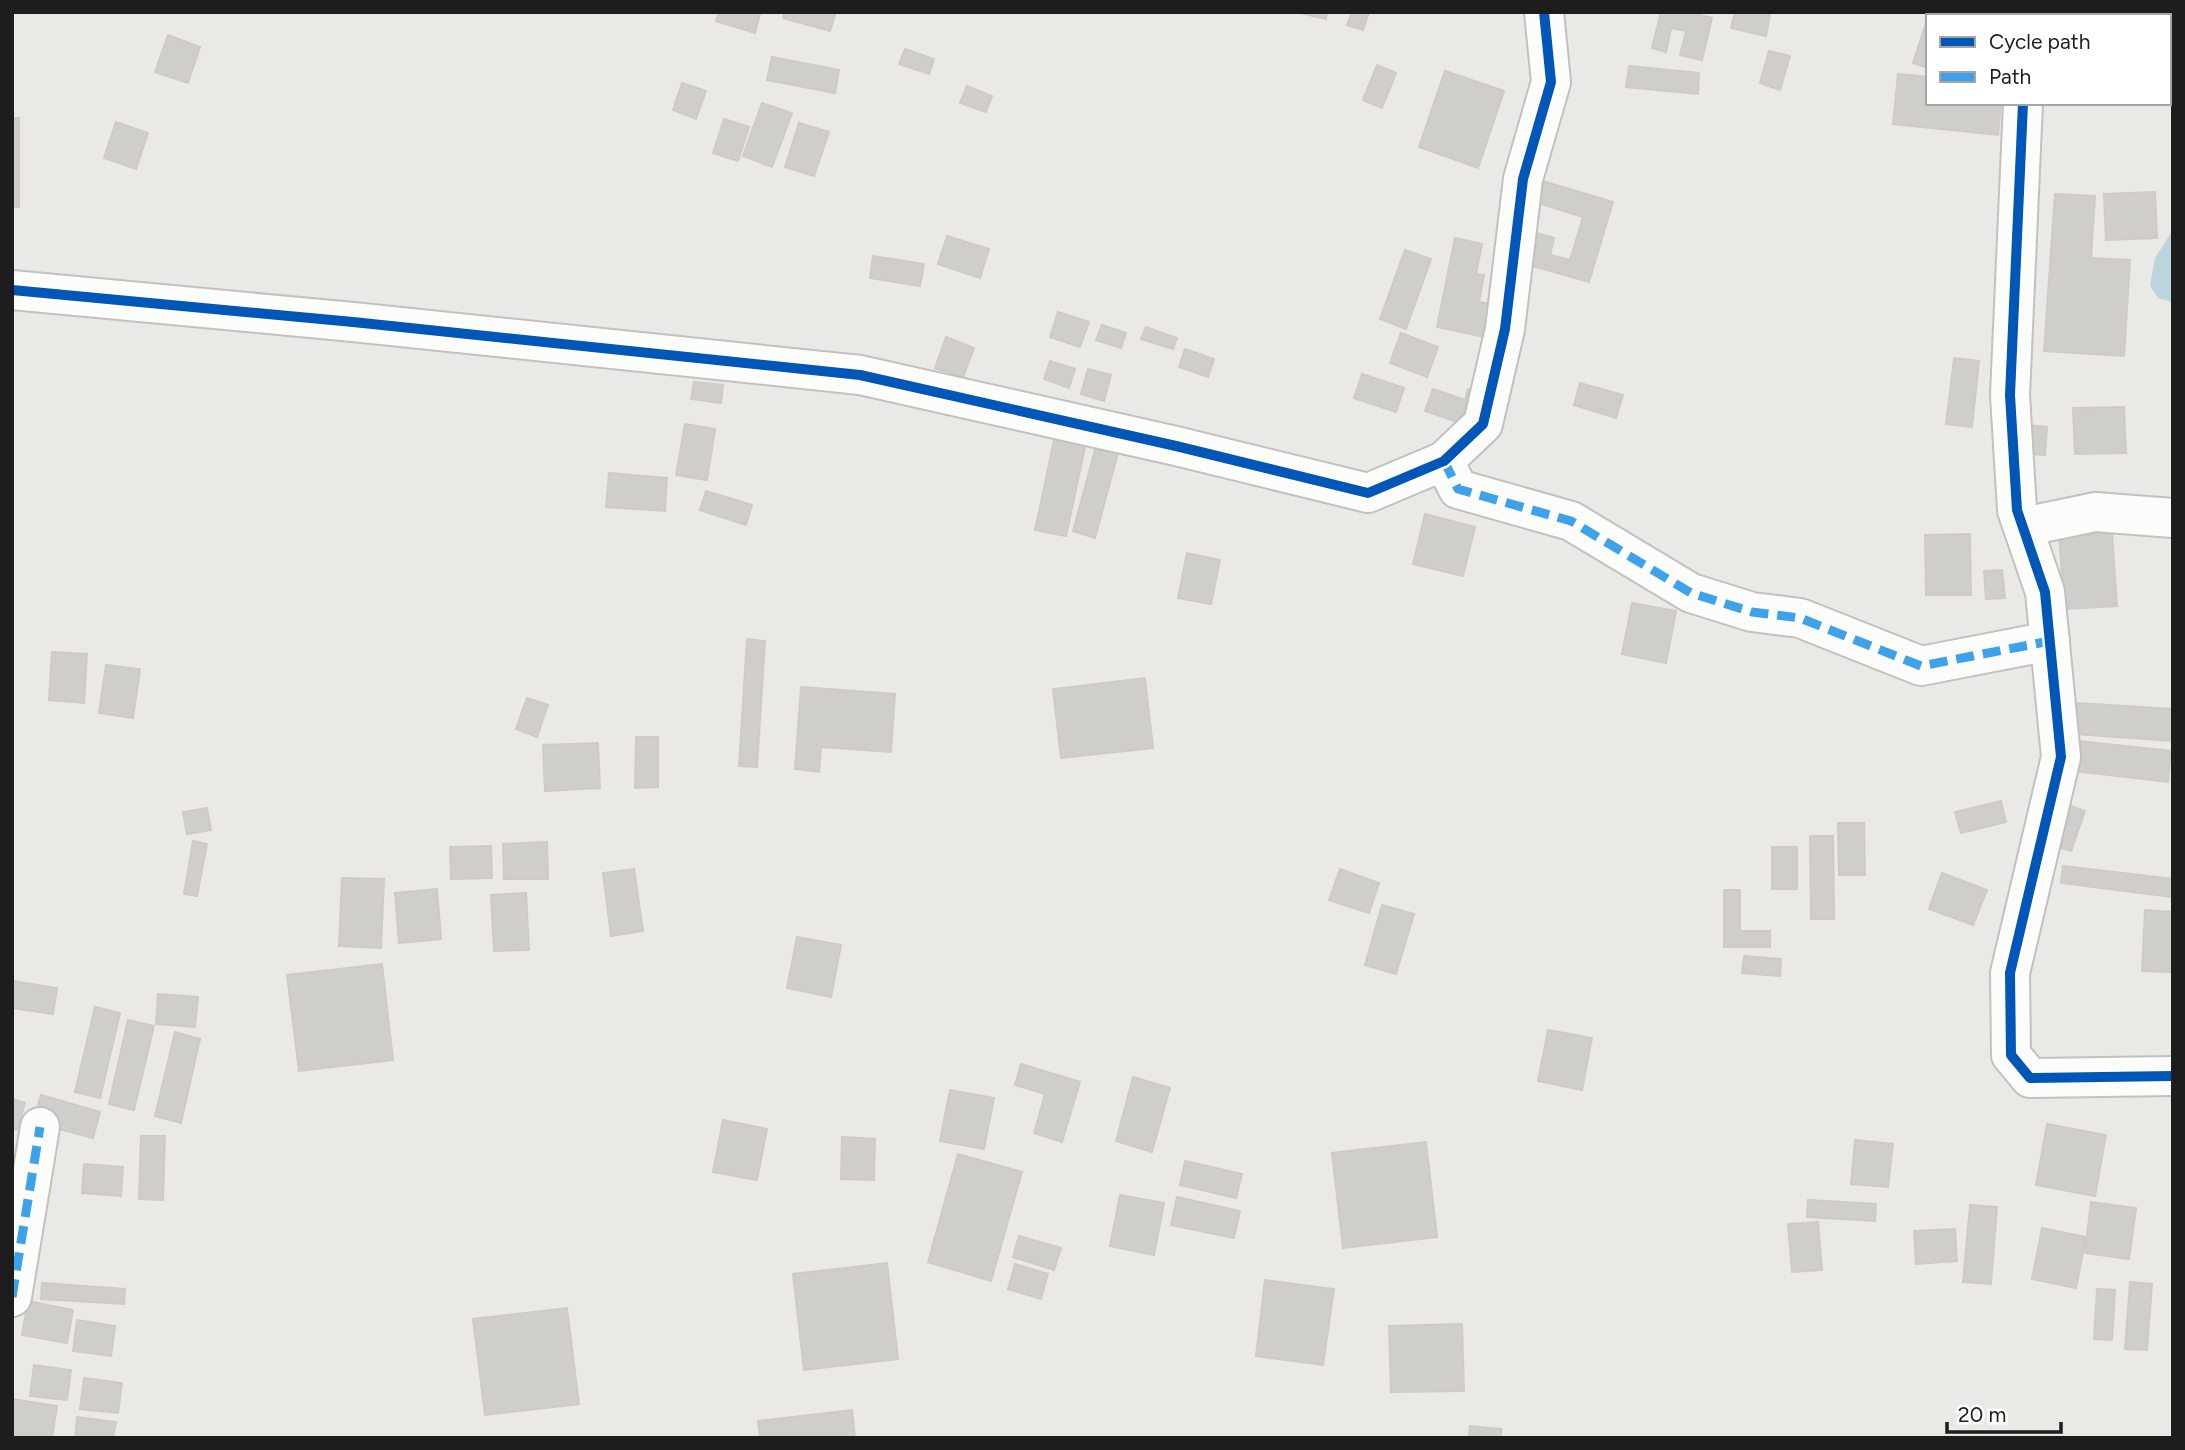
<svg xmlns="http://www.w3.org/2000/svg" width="2185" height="1450" font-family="Figtree,sans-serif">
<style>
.water{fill:#bcd5dc}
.building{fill:#d0cecb;stroke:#cecbc7;stroke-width:2}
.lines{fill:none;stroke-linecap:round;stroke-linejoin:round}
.minor-casing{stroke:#c2c1c0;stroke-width:42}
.minor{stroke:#fcfcfb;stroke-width:38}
.quiet{stroke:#3da2ea;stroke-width:9;stroke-dasharray:18 9;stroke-linecap:butt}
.cycleway-casing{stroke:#fff;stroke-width:15}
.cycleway{stroke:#0057b8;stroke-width:10}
</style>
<rect width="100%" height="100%" fill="#ebe9e6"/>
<polygon class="water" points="2173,230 2173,302 2158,298 2150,286 2155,258"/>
<g class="building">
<polygon points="719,12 760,14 755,33 716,21"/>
<polygon points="785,12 836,12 830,31 783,18"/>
<polygon points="1296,12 1327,12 1326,19"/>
<polygon points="1352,12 1369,12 1363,30 1347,25"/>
<polygon points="1661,12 1688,12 1712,18 1702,60 1680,55 1686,31 1671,28 1666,52 1652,48"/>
<polygon points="1735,12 1770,14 1766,36 1731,28"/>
<polygon points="1925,26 1928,27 1928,68 1913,63"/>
<polygon points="168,35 200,47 188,83 155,72"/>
<polygon points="905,49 934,59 929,74 899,64"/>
<polygon points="1769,51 1790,56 1780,90 1760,83"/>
<polygon points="772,57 839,70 835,93 767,80"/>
<polygon points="1377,65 1396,73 1382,108 1363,100"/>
<polygon points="1629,66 1699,73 1698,94 1626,87"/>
<polygon points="1445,71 1504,91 1478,168 1419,147"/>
<polygon points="1898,74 1928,77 1928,103 2001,103 1998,135 1893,124"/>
<polygon points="682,83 706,91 696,119 673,110"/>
<polygon points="967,86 992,96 986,112 960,103"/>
<polygon points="762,103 792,113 772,167 743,156"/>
<rect x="12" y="118" width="7" height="89"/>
<polygon points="724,119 749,127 738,161 713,153"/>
<polygon points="116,122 148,133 136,169 104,158"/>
<polygon points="799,123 829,132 814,176 785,167"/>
<polygon points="1539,180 1613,202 1589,282 1515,261 1524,229 1554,238 1550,255 1570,260 1583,217 1532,201"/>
<polygon points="2155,192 2157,238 2106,240 2104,194"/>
<polygon points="2055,194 2095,196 2091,258 2130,260 2124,356 2044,351"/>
<polygon points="947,236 989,249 980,278 938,264"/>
<polygon points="1455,238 1482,244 1476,274 1484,275 1479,302 1492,304 1485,337 1437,327"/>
<polygon points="1405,250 1431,259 1406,329 1380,319"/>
<polygon points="873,256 924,264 920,286 870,278"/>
<polygon points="1058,312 1089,322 1080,347 1050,337"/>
<polygon points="1102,325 1126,333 1121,348 1096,340"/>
<polygon points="1146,327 1177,338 1173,349 1141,339"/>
<polygon points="1401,333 1438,347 1427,377 1390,363"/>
<polygon points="946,337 974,348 963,377 935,368"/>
<polygon points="1185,349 1214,359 1208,377 1179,367"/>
<polygon points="1954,358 1979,361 1972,427 1946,424"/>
<polygon points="1050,361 1075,369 1069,388 1044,379"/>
<polygon points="1088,369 1111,375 1104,401 1081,394"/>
<polygon points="1362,374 1404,388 1396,412 1354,398"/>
<polygon points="694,382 723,385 721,403 691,399"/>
<polygon points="1580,383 1623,395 1616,418 1574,405"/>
<polygon points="1433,389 1465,400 1468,389 1483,394 1472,427 1425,411"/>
<polygon points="2124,407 2126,453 2075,454 2073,408"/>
<polygon points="685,424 715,429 707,480 676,475"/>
<polygon points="2028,425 2047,427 2045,455 2026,454"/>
<polygon points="1056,431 1087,438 1066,536 1035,530"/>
<polygon points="1099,435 1121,442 1095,538 1073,531"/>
<polygon points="609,473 667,478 665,511 606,507"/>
<polygon points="706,491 752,505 746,525 700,510"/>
<polygon points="1425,514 1475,527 1463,576 1413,564"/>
<polygon points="2112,533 2117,606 2065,609 2059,537"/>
<polygon points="1970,534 1971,595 1926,595 1925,535"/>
<polygon points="1187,553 1220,560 1211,604 1178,598"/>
<polygon points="2002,570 2005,598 1986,599 1984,571"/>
<polygon points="1632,603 1676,611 1666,663 1622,654"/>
<polygon points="747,639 765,641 757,767 739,766"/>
<polygon points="52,652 87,654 84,703 49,700"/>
<polygon points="106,665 140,669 133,718 99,713"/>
<polygon points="1145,678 1153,748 1061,758 1053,689"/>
<polygon points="801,687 895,694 891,752 821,747 819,772 795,769"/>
<polygon points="527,698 548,705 537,737 516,729"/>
<polygon points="2077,703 2173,709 2173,741 2075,734"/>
<polygon points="636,737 658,737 658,787 635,788"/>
<polygon points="2078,741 2171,751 2168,782 2075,771"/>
<polygon points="598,743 600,788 545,791 543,745"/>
<polygon points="2001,801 2006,822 1961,833 1955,812"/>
<polygon points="2063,803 2085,811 2071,851 2049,844"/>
<polygon points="207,808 211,830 187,834 183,812"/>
<polygon points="1838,823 1864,823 1865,875 1839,875"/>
<polygon points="1810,836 1833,836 1834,919 1811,919"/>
<polygon points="193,841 207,844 197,896 184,894"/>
<polygon points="547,842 548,879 504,879 503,844"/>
<polygon points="491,846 492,878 451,879 450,847"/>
<rect x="1772" y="847" width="25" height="42"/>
<polygon points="2063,866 2173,879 2173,897 2061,883"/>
<polygon points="634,869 643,931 611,936 603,873"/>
<polygon points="1340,869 1379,883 1369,913 1329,900"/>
<polygon points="1942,873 1987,890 1973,925 1929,909"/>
<polygon points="342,878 384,879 381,948 339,946"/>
<polygon points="437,889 441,939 399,943 395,893"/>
<polygon points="1724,890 1740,890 1740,931 1770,931 1770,947 1724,947"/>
<polygon points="526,893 529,950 494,951 491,895"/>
<polygon points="1382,905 1414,914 1396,974 1365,965"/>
<polygon points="2145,910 2173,912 2173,972 2142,971"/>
<polygon points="797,937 841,945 831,997 787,988"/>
<polygon points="1744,956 1781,959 1780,976 1742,973"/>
<polygon points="382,964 393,1060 299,1071 287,975"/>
<polygon points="12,981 57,988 53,1014 12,1008"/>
<polygon points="158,994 198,997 195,1027 156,1024"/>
<polygon points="95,1007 120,1013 100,1098 75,1092"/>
<polygon points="128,1020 154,1026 134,1110 109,1104"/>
<polygon points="1548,1030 1592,1038 1582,1090 1538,1081"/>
<polygon points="175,1032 200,1039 181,1123 155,1116"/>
<polygon points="1021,1064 1080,1082 1062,1142 1034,1133 1045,1094 1015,1085"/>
<polygon points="1133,1077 1170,1088 1152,1152 1116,1141"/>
<polygon points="950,1090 994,1098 984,1149 940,1141"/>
<polygon points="41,1095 100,1112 93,1138 33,1122"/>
<polygon points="12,1099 25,1103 17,1130 12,1128"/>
<polygon points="723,1120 767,1129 757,1180 713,1172"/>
<polygon points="2047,1124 2106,1135 2095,1196 2036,1185"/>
<polygon points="141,1136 165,1136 163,1200 139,1199"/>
<polygon points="842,1137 875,1139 874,1180 841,1179"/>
<polygon points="1855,1140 1893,1144 1888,1187 1851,1184"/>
<polygon points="1426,1142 1437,1237 1343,1248 1332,1153"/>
<polygon points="958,1154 1022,1172 991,1281 928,1262"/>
<polygon points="1185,1161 1242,1174 1236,1198 1180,1185"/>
<polygon points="84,1164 123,1167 121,1196 82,1193"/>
<polygon points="1120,1195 1164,1203 1154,1255 1110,1246"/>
<polygon points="1177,1197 1240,1211 1234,1238 1171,1225"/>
<polygon points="1808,1200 1876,1204 1875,1221 1807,1217"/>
<polygon points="2091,1202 2136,1208 2129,1259 2085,1253"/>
<polygon points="1970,1205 1997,1207 1991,1284 1963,1282"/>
<polygon points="1818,1222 1822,1270 1792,1272 1788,1224"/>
<polygon points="2042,1228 2086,1237 2076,1288 2032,1279"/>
<polygon points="1955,1229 1957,1261 1916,1264 1914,1231"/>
<polygon points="1019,1236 1061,1248 1054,1270 1013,1257"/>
<polygon points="887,1263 898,1359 804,1370 793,1274"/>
<polygon points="1015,1264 1048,1274 1041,1299 1008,1289"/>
<polygon points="1265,1280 1334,1289 1323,1365 1256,1356"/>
<polygon points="2130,1282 2152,1284 2147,1350 2125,1349"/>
<polygon points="42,1283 125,1289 124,1304 41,1299"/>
<polygon points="2097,1289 2115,1290 2112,1340 2094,1339"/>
<polygon points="28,1301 73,1310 67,1343 22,1335"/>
<polygon points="567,1308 579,1404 485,1415 473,1319"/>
<polygon points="77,1320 115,1326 111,1356 73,1351"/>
<polygon points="1462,1324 1464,1391 1391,1392 1389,1326"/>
<polygon points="34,1365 71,1370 67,1400 30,1396"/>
<polygon points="84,1378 122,1383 118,1413 80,1409"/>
<polygon points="12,1399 57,1406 52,1438 12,1438"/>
<polygon points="852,1410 855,1438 760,1438 758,1421"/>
<polygon points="77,1417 116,1422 113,1438 75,1438"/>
<polygon points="1470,1426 1501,1429 1501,1438 1469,1438"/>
</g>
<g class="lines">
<defs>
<g id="minor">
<polyline points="2029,16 2030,12"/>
<polyline points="2023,103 2010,395 2017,510 2045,592 2061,757 2010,973 2011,1055 2030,1078 2173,1076"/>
<polyline points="12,290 353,322 860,375 1176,446 1368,493 1444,461 1483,424 1505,329 1523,179 1551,82 1544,12"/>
<polyline points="1444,461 1458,489 1571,521 1691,593 1752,612 1800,618 1921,666 2050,641"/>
<polyline points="2023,527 2095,512 2173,518"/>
<polyline points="12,1297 40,1127"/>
</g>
</defs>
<use href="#minor" class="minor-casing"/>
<use href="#minor" class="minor"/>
<g class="quiet">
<polyline points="1444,461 1458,489 1571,521 1691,593 1752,612 1800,618 1921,666 2050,641"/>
<polyline points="12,1297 40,1127"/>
</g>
<defs>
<g id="cycleway">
<polyline points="2023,103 2010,395 2017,510 2045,592 2061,757 2010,973 2011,1055 2030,1078 2173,1076"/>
<polyline points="12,290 353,322 860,375 1176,446 1368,493 1444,461 1483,424 1505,329 1523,179 1551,82 1544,12"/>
</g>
</defs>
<use href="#cycleway" class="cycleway-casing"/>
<use href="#cycleway" class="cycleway"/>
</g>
<rect width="2185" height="1450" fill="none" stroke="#1d1d1d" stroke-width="28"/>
<rect x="1926" y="14" width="245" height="91" fill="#ffffff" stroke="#a5a5a5" stroke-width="2"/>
<rect x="1940" y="37" width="35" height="10" fill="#0057b8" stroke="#a5a5a5" stroke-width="2"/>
<text x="1989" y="49" font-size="21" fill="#1d1d1d">Cycle path</text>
<rect x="1940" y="72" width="35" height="10" fill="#3da2ea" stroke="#a5a5a5" stroke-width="2"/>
<text x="1989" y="84" font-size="21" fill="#1d1d1d">Path</text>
<path d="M1947 1422v10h114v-10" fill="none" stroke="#1d1d1d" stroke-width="3.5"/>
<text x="1958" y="1422" font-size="21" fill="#1d1d1d" stroke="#ffffff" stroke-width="5" paint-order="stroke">20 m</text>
</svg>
